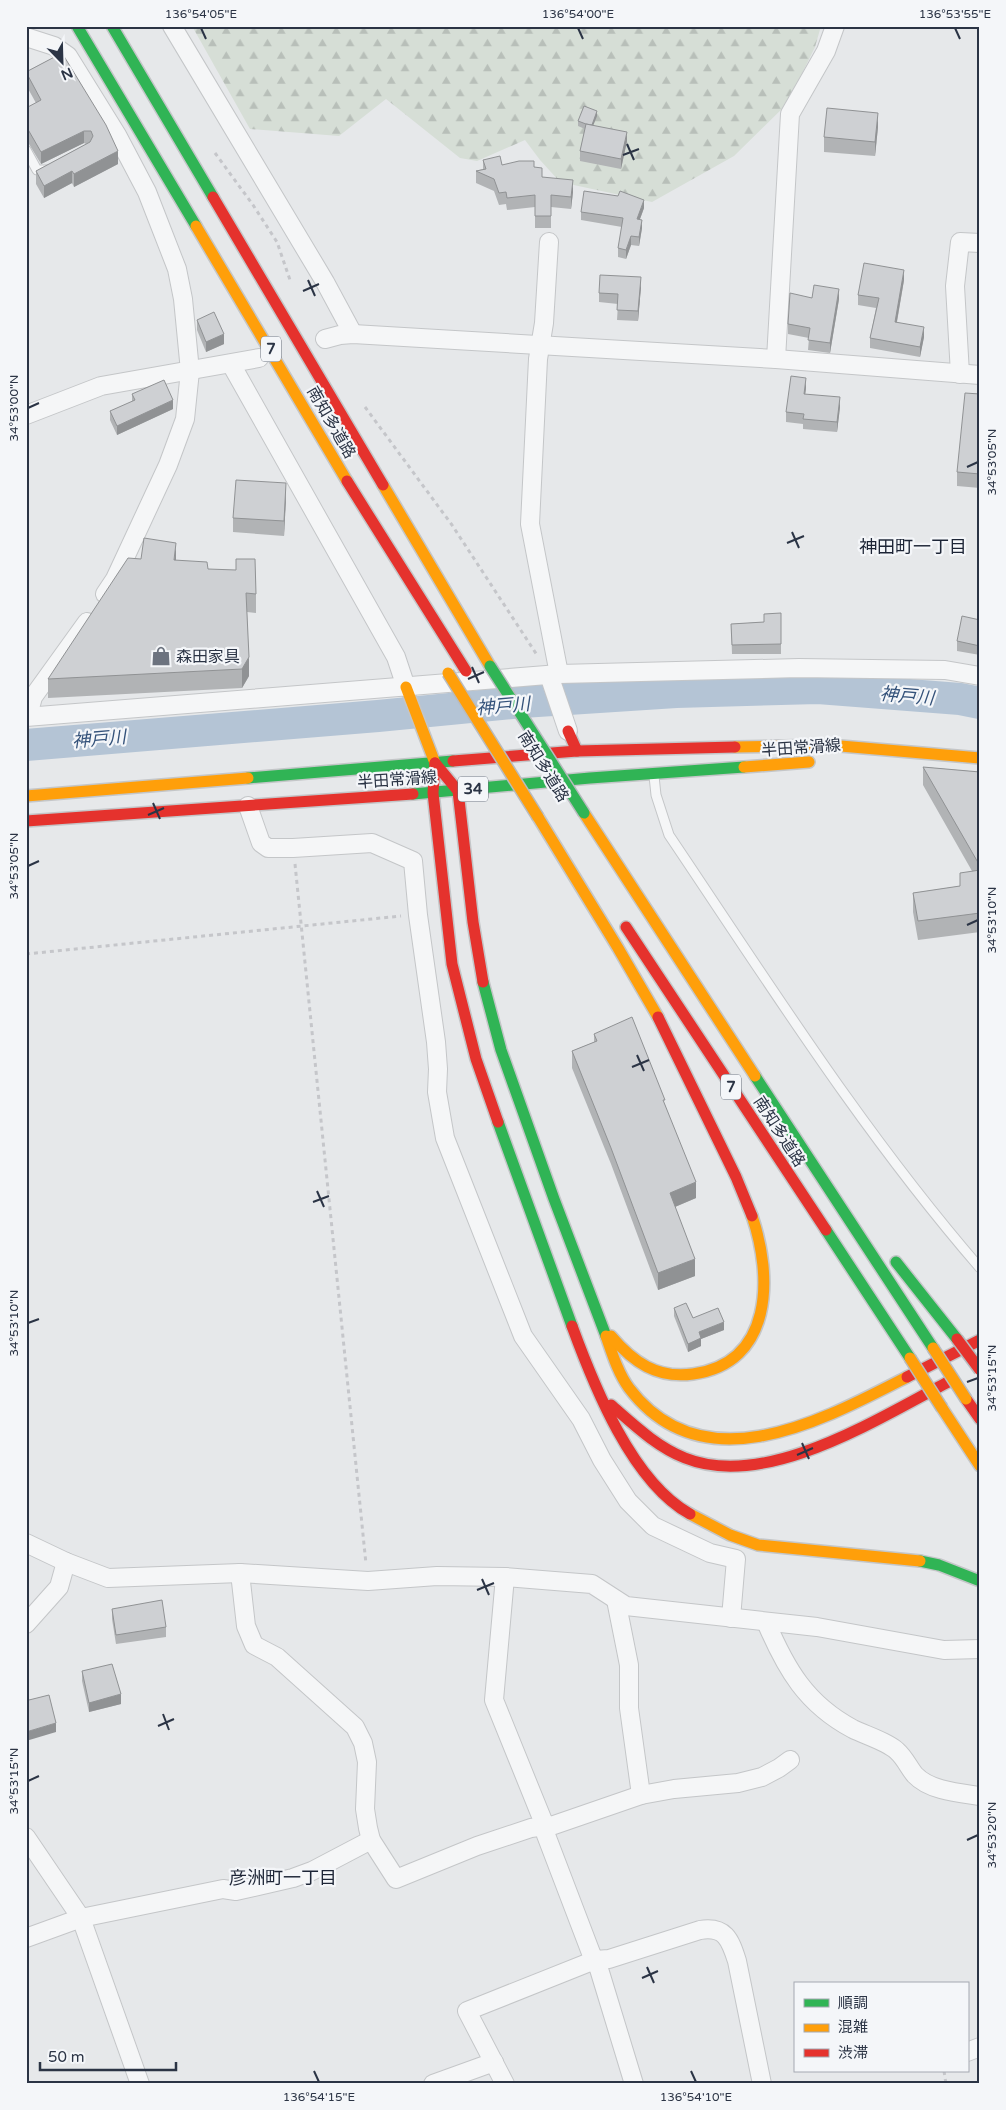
<svg xmlns="http://www.w3.org/2000/svg" width="1006" height="2110" font-family="'Varela Round','Noto Sans JP',sans-serif">
<style>
.forest{fill:url(#forest-firs)}
.lines{fill:none;stroke-linecap:round;stroke-linejoin:round}
.river{stroke:#b4c4d5;stroke-width:32}
.lane-casing{stroke:#c4c6c8;stroke-width:11}
.street-casing{stroke:#c4c6c8;stroke-width:20}
.fast-casing{stroke:#c4c6c8;stroke-width:14}
.slow-casing{stroke:#c4c6c8;stroke-width:14}
.jam-casing{stroke:#c4c6c8;stroke-width:14}
.path{stroke:#c5c6ca;stroke-width:3;stroke-dasharray:4 4;stroke-linecap:butt}
.lane{stroke:#f5f6f7;stroke-width:9}
.street{stroke:#f5f6f7;stroke-width:18}
.fast{stroke:#30b455;stroke-width:11}
.slow{stroke:#ff9f0a;stroke-width:11}
.jam{stroke:#e5322d;stroke-width:11}
.fast-bridge-casing{stroke:#b8bbbf;stroke-width:14;stroke-linecap:butt}
.slow-bridge-casing{stroke:#b8bbbf;stroke-width:14;stroke-linecap:butt}
.jam-bridge-casing{stroke:#b8bbbf;stroke-width:14;stroke-linecap:butt}
.fast-bridge{stroke:#30b455;stroke-width:11}
.slow-bridge{stroke:#ff9f0a;stroke-width:11}
.jam-bridge{stroke:#e5322d;stroke-width:11}
.wall{fill:#b1b3b5}
.shaded-wall{fill:#909294}
.building{fill:#ced0d3;stroke:#909294}
.ticks{fill:none;stroke:#2b3445;stroke-width:2}
.labels{text-anchor:middle;stroke-width:4.5;stroke-linejoin:round;paint-order:stroke}
.shield{fill:#f4f6f9;stroke:#676e7b;stroke-width:1}
.shield-label{font-size:15px;font-weight:bold;fill:#2b3445}
.street-label{font-size:16px;fill:#2b3445;stroke:#f4f6f9}
.poi-label{font-size:16px;fill:#2b3445;stroke:#f4f6f9;text-anchor:start}
.neighbourhood-label{font-size:18px;fill:#1d2536;stroke:#f4f6f9}
.water-label{font-size:18px;font-style:italic;fill:#34527a;stroke:#f4f6f9}
.neatline{fill:none;stroke:#2b3445;stroke-width:2}
.ticks-label{font-size:12px;text-anchor:middle;fill:#2b3445}
</style>
<defs>
<pattern id="forest-firs" width="22" height="20" patternUnits="userSpaceOnUse" patternTransform="scale(1.25)"><rect width="22" height="20" fill="#d6ded6"/><path d="M5 1l3.5 6h-7zM16 11l3.5 6h-7z" fill="#b8bfb9"/></pattern>
</defs>
<rect width="100%" height="100%" fill="#e6e8ea"/>
<polygon class="forest" points="192,26 821,26 815,47 787,104 734,156 652,202 560,182 540,160 525,140 477,161 460,158 386,99 339,136 250,129"/>
<g class="lines">
<polyline class="river" points="26,745 378,716 522,702 676,692 818,688 960,699 980,703"/>
<defs>
<g id="lane">
<polyline points="26,150 37,170 47,170"/>
<path d="M654,776L656,795L669,835C768,982 863,1133 980,1268"/>
</g>
<g id="street">
<polyline points="172,26 325,282 353,334"/>
<polyline points="26,37 54,46 68,56 117,135 147,192 177,269 183,299 190,371 185,419 168,465 115,579 105,594"/>
<polyline points="549,242 544,323 538,359 530,524 559,674"/>
<polyline points="325,339 340,335 353,334 776,359 980,375"/>
<polyline points="776,359 790,114 826,51 835,26"/>
<polyline points="231,364 396,657 406,687"/>
<polyline points="960,374 955,286 960,242 980,243"/>
<polyline points="26,415 101,386 259,358"/>
<polyline points="549,675 568,731"/>
<polyline points="28,716 33,697 87,622"/>
<polyline points="26,717 559,674 799,668 945,670 980,676"/>
<polyline points="248,806 261,843 268,848 293,848 372,843 413,861 418,915 436,1042 438,1069 437,1092 445,1138 523,1336 581,1419 602,1460 628,1501 653,1526 710,1553 736,1559 731,1618"/>
<polyline points="26,1543 66,1562 108,1578 240,1573 368,1581 437,1576 505,1577 592,1584 626,1606 817,1627 944,1650 980,1649"/>
<polyline points="240,1573 246,1626 254,1645 277,1657 355,1727 363,1743 367,1762 365,1809 368,1828 371,1840 396,1879 477,1846 531,1828 554,1825 641,1795 674,1789 738,1783 762,1777 779,1768 790,1760"/>
<polyline points="505,1577 494,1700 543,1821 546,1835 591,1953 599,1969 634,2084"/>
<polyline points="616,1600 629,1665 629,1708 641,1795"/>
<path d="M766,1622C786,1669 806,1704 853,1729C865,1735 888,1742 897,1751C905,1758 909,1768 915,1775C930,1791 960,1793 980,1796"/>
<polyline points="26,1624 59,1587 66,1562"/>
<polyline points="26,1837 81,1918 140,2084"/>
<polyline points="26,1938 81,1918 223,1889 236,1891 293,1878 312,1871 371,1840"/>
<polyline points="967,2052 980,2047"/>
<polyline points="433,2084 494,2062"/>
<path d="M505,2084L467,2011L595,1960L609,1959L700,1930C725,1926 730,1939 737,1961L762,2084"/>
</g>
<g id="fast">
<polyline points="77,26 196,226"/>
<polyline points="112,26 213,197"/>
<polyline points="248,778 453,761"/>
<polyline points="413,794 590,778 744,767"/>
<polyline points="483,982 501,1050 554,1199 606,1336"/>
<polyline points="755,1076 933,1348"/>
<polyline points="498,1122 572,1326"/>
<polyline points="826,1230 910,1358"/>
<polyline points="896,1262 957,1339"/>
<polyline points="920,1561 939,1565 980,1581"/>
</g>
<g id="slow">
<polyline points="196,226 347,481"/>
<polyline points="383,485 490,666"/>
<polyline points="406,687 435,763"/>
<polyline points="735,747 829,745 980,758"/>
<polyline points="744,767 809,762"/>
<polyline points="26,796 248,778"/>
<polyline points="584,813 755,1076"/>
<polyline points="538,817 618,948 658,1017"/>
<path d="M606,1336C612,1353 618,1373 629,1388C703,1486 823,1420 907,1377"/>
<path d="M611,1336C633,1362 657,1379 693,1374C773,1363 773,1277 752,1216"/>
<polyline points="942,1408 980,1466"/>
<polyline points="690,1514 730,1535 758,1545 920,1561"/>
</g>
<g id="jam">
<polyline points="213,197 383,485"/>
<polyline points="347,481 466,671"/>
<polyline points="568,731 577,751"/>
<polyline points="453,761 577,751 735,747"/>
<polyline points="435,763 433,793 452,964 476,1059 498,1122"/>
<polyline points="435,763 458,791 473,922 483,982"/>
<polyline points="26,821 413,794"/>
<polyline points="626,927 826,1230"/>
<polyline points="658,1017 736,1177 752,1216"/>
<path d="M572,1326C594,1386 632,1482 690,1514"/>
<polyline points="907,1377 980,1340"/>
<polyline points="966,1399 980,1419"/>
<path d="M611,1405C634,1425 657,1447 685,1458C767,1491 880,1417 952,1380"/>
</g>
</defs>
<use href="#lane" class="lane-casing"/>
<use href="#street" class="street-casing"/>
<use href="#fast" class="fast-casing"/>
<use href="#slow" class="slow-casing"/>
<use href="#jam" class="jam-casing"/>
<g class="path">
<polyline points="215,153 253,205 277,242 290,280"/>
<polyline points="365,407 452,525 537,655"/>
<polyline points="295,864 366,1564"/>
<polyline points="26,954 401,916"/>
<polyline points="944,2071 946,2084"/>
</g>
<use href="#lane" class="lane"/>
<use href="#street" class="street"/>
<use href="#fast" class="fast"/>
<use href="#slow" class="slow"/>
<use href="#jam" class="jam"/>
<defs>
<polyline id="fast-bridge" points="490,666 584,813"/>
<g id="slow-bridge">
<polyline points="448,673 538,817"/>
<polyline points="933,1348 966,1399"/>
<polyline points="910,1358 942,1408"/>
</g>
<polyline id="jam-bridge" points="957,1339 980,1370"/>
</defs>
<use href="#fast-bridge" class="fast-bridge-casing"/>
<use href="#slow-bridge" class="slow-bridge-casing"/>
<use href="#jam-bridge" class="jam-bridge-casing"/>
<use href="#fast-bridge" class="fast-bridge"/>
<use href="#slow-bridge" class="slow-bridge"/>
<use href="#jam-bridge" class="jam-bridge"/>
</g>
<g class="wall">
<polygon points="62,53 118,164 74,187 72,183 44,198 36,184 36,171 86,144 84,143 41,164 26,139 26,108 36,103 26,85 26,72"/>
<polygon points="597,116 593,125 627,141 621,169 580,161 580,151 585,129 578,126 578,121"/>
<polygon points="878,127 875,156 824,152 824,137"/>
<polygon points="483,160 502,165 534,167 542,177 573,192 571,209 551,207 551,228 535,228 535,207 507,210 506,204 499,205 494,191 476,183 476,171 483,169"/>
<polygon points="644,208 640,219 642,228 639,246 631,245 626,259 618,257 618,248 622,227 581,220 581,212"/>
<polygon points="904,280 897,322 924,337 920,357 870,348 870,338 876,308 858,305 858,295"/>
<polygon points="641,287 638,321 617,320 618,304 599,302 599,293"/>
<polygon points="812,298 839,299 830,353 808,350 809,338 788,334 788,324"/>
<polygon points="197,320 224,344 206,352 197,330"/>
<polygon points="806,388 805,394 840,407 837,432 803,429 803,424 786,422 786,412"/>
<polygon points="132,394 173,409 117,435 110,420 110,411 132,402"/>
<polygon points="980,394 980,488 957,486 957,472"/>
<polygon points="286,498 284,536 233,532 233,518"/>
<polygon points="176,561 208,569 256,594 256,613 247,612 249,676 242,688 48,698 48,679"/>
<polygon points="781,613 781,654 732,654 731,624 764,622"/>
<polygon points="980,620 980,655 957,651 957,641"/>
<polygon points="923,767 980,772 980,932 918,940 913,912 913,893 960,886 972,871 923,785"/>
<polygon points="594,1034 665,1105 696,1198 675,1207 695,1276 658,1290 611,1164 572,1068 572,1051 594,1042"/>
<polygon points="674,1308 693,1318 724,1330 701,1339 701,1346 688,1352 674,1316"/>
<polygon points="112,1609 166,1627 166,1637 116,1644 112,1619"/>
<polygon points="82,1671 121,1704 89,1712 82,1681"/>
</g>
<g class="shaded-wall">
<polygon points="597,111 597,116 591,131 591,126"/>
<polygon points="878,113 878,127 875,156 875,142"/>
<polygon points="84,131 84,143 41,164 41,152"/>
<polygon points="627,132 627,141 621,169 621,159"/>
<polygon points="118,151 118,164 74,187 74,174"/>
<polygon points="72,171 72,183 44,198 44,186"/>
<polygon points="573,180 573,192 571,209 571,197"/>
<polygon points="644,200 644,208 637,227 637,219"/>
<polygon points="642,220 642,228 639,246 639,237"/>
<polygon points="631,236 631,245 626,259 626,250"/>
<polygon points="904,270 904,280 895,332 895,322"/>
<polygon points="641,277 641,287 638,321 638,311"/>
<polygon points="839,289 839,299 830,353 830,343"/>
<polygon points="924,327 924,337 920,357 920,347"/>
<polygon points="224,334 224,344 206,352 206,342"/>
<polygon points="806,378 806,388 804,404 804,394"/>
<polygon points="840,397 840,407 837,432 837,422"/>
<polygon points="173,400 173,409 117,435 117,426"/>
<polygon points="286,483 286,498 284,536 284,521"/>
<polygon points="176,543 176,562 174,560"/>
<polygon points="249,657 249,676 242,688 242,669"/>
<polygon points="696,1182 696,1198 670,1209 670,1193"/>
<polygon points="695,1259 695,1276 658,1290 658,1273"/>
<polygon points="724,1322 724,1330 701,1339 701,1346 688,1352 688,1344 699,1332"/>
<polygon points="121,1694 121,1704 89,1712 89,1703"/>
<polygon points="56,1723 56,1732 26,1741 26,1732"/>
</g>
<g class="building">
<polygon points="62,53 106,125 118,151 74,174 72,171 44,186 36,171 90,142 93,136 91,131 84,131 41,152 26,126 26,108 41,100 26,72"/>
<polygon points="584,106 597,111 592,125 586,124 578,121"/>
<polygon points="827,108 878,113 875,142 824,137"/>
<polygon points="586,124 627,132 621,159 580,151"/>
<polygon points="500,156 502,165 519,161 534,161 534,167 542,168 542,177 573,180 571,197 551,195 551,216 535,216 535,195 507,198 506,192 499,193 494,179 476,171 486,169 483,160"/>
<polygon points="584,191 618,196 620,191 644,200 637,219 642,220 639,237 631,236 626,250 618,248 623,218 581,212"/>
<polygon points="864,263 904,270 895,322 924,327 920,347 870,338 879,298 858,295"/>
<polygon points="600,275 641,277 638,311 617,310 618,294 599,293"/>
<polygon points="814,285 839,289 830,343 808,340 810,328 788,324 790,293 812,298"/>
<polygon points="214,312 224,334 206,342 197,320"/>
<polygon points="791,376 806,378 804,394 840,397 837,422 803,419 804,414 786,412"/>
<polygon points="164,380 173,400 117,426 110,411 135,400 132,394"/>
<polygon points="965,393 980,394 980,474 957,472"/>
<polygon points="236,480 286,483 284,521 233,518"/>
<polygon points="144,538 176,543 174,560 207,562 208,569 236,570 236,559 255,559 256,594 246,593 249,657 242,669 48,679 128,558 141,559"/>
<polygon points="781,613 781,644 732,645 731,624 764,622 764,614"/>
<polygon points="962,616 980,620 980,646 957,641"/>
<polygon points="923,767 980,772 980,866"/>
<polygon points="980,870 980,913 918,921 913,893 960,886 960,873"/>
<polygon points="632,1017 665,1100 663,1100 696,1182 670,1193 695,1259 658,1273 611,1148 572,1051 597,1041 594,1034"/>
<polygon points="686,1303 693,1318 718,1308 724,1322 699,1332 701,1338 688,1344 674,1308"/>
<polygon points="162,1600 166,1627 116,1635 112,1609"/>
<polygon points="112,1664 121,1694 89,1703 82,1671"/>
<polygon points="26,1694 29,1700 49,1695 56,1723 26,1732"/>
</g>
<path class="ticks" d="M201,28L206,39M578,28L583,39M955,28L960,39M627,144L634,160M623,155L639,149M308,280L315,296M303,291L319,284M28,408L39,403M967,467L978,462M792,532L799,548M787,543L804,536M472,667L479,683M468,679L484,672M153,803L160,819M148,815L164,808M28,866L39,861M967,925L978,920M637,1055L644,1071M632,1067L649,1060M317,1191L324,1207M313,1202L329,1196M28,1323L39,1319M967,1382L978,1378M802,1443L809,1459M797,1455L813,1448M482,1579L489,1595M477,1590L494,1583M163,1714L169,1730M158,1726L174,1719M28,1781L39,1776M967,1840L978,1835M647,1967L654,1983M642,1978L658,1971M314,2071L319,2082M691,2071L696,2082"/>
<defs>
<symbol id="shop-bare" viewBox="-9 -9 18 18"><path d="M-5-2.5h2.3a2.7 3.5 0 0 1 5.4 0H5L5.5 6h-11ZM-1.5-2.5h3a1.5 2.3 0 0 0-3 0Z" fill="#6c737f" stroke="#f4f6f9" stroke-width="2.5" paint-order="stroke"/></symbol>
</defs>
<g fill-rule="evenodd">
<use href="#shop-bare" x="147" y="642" width="28" height="28"/>
</g>
<g class="labels">
<g class="shield">
<rect x="261" y="336.5" width="20" height="25" rx="4"/>
<rect x="458" y="776.5" width="30" height="25" rx="4"/>
<rect x="721" y="1074.5" width="20" height="25" rx="4"/>
</g>
<g class="shield-label">
<text x="271" y="354">7</text>
<text x="473" y="794">34</text>
<text x="731" y="1092">7</text>
</g>
<g class="street-label">
<text transform="translate(332 422) rotate(60)" y="6">南知多道路</text>
<text transform="translate(801 747) rotate(-4)" y="6">半田常滑線</text>
<text transform="translate(544 766) rotate(58)" y="6">南知多道路</text>
<text transform="translate(397 779) rotate(-4)" y="6">半田常滑線</text>
<text transform="translate(780 1131) rotate(57)" y="6">南知多道路</text>
</g>
<g class="poi-label">
<text x="176" y="662">森田家具</text>
</g>
<g class="neighbourhood-label">
<text x="913" y="553">神田町一丁目</text>
<text x="283" y="1884">彦洲町一丁目</text>
</g>
<g class="water-label">
<text transform="translate(907 696) rotate(5)" y="6">神戸川</text>
<text transform="translate(503 706) rotate(-5)" y="6">神戸川</text>
<text transform="translate(99 739) rotate(-5)" y="6">神戸川</text>
</g>
</g>
<rect width="1006" height="2110" fill="none" stroke="#f4f6f9" stroke-width="55"/>
<rect x="794" y="1982" width="175" height="90" fill="#f4f6f9" stroke="#a4a8b1"/>
<rect x="804" y="1999" width="25" height="8" fill="#30b455" stroke="#a4a8b1"/>
<text x="838" y="2008" font-size="15" fill="#2b3445">順調</text>
<rect x="804" y="2024" width="25" height="8" fill="#ff9f0a" stroke="#a4a8b1"/>
<text x="838" y="2032" font-size="15" fill="#2b3445">混雑</text>
<rect x="804" y="2049" width="25" height="8" fill="#e5322d" stroke="#a4a8b1"/>
<text x="838" y="2058" font-size="15" fill="#2b3445">渋滞</text>
<g transform="translate(62 62) rotate(157)" stroke="#f4f6f9" stroke-width="4" paint-order="stroke">
<path d="M0-4L9 19L0 12L-9 19Z" fill="#2b3445"/>
<text y="-8" font-size="14" font-weight="bold" text-anchor="middle" fill="#2b3445">N</text>
</g>
<path d="M40 2062v8h136v-8" fill="none" stroke="#2b3445" stroke-width="2.5"/>
<text x="48" y="2062" font-size="15" fill="#2b3445" stroke="#f4f6f9" stroke-width="4" paint-order="stroke">50 m</text>
<rect x="28" y="28" width="950" height="2054" class="neatline"/>
<g class="ticks-label">
<text x="201" y="18">136°54'05"E</text>
<text x="578" y="18">136°54'00"E</text>
<text x="955" y="18">136°53'55"E</text>
<text transform="translate(14 408) rotate(-90)" y="4">34°53'00"N</text>
<text transform="translate(992 462) rotate(-90)" y="4">34°53'05"N</text>
<text transform="translate(14 866) rotate(-90)" y="4">34°53'05"N</text>
<text transform="translate(992 920) rotate(-90)" y="4">34°53'10"N</text>
<text transform="translate(14 1323) rotate(-90)" y="4">34°53'10"N</text>
<text transform="translate(992 1378) rotate(-90)" y="4">34°53'15"N</text>
<text transform="translate(14 1781) rotate(-90)" y="4">34°53'15"N</text>
<text transform="translate(992 1835) rotate(-90)" y="4">34°53'20"N</text>
<text x="319" y="2101">136°54'15"E</text>
<text x="696" y="2101">136°54'10"E</text>
</g>
</svg>
